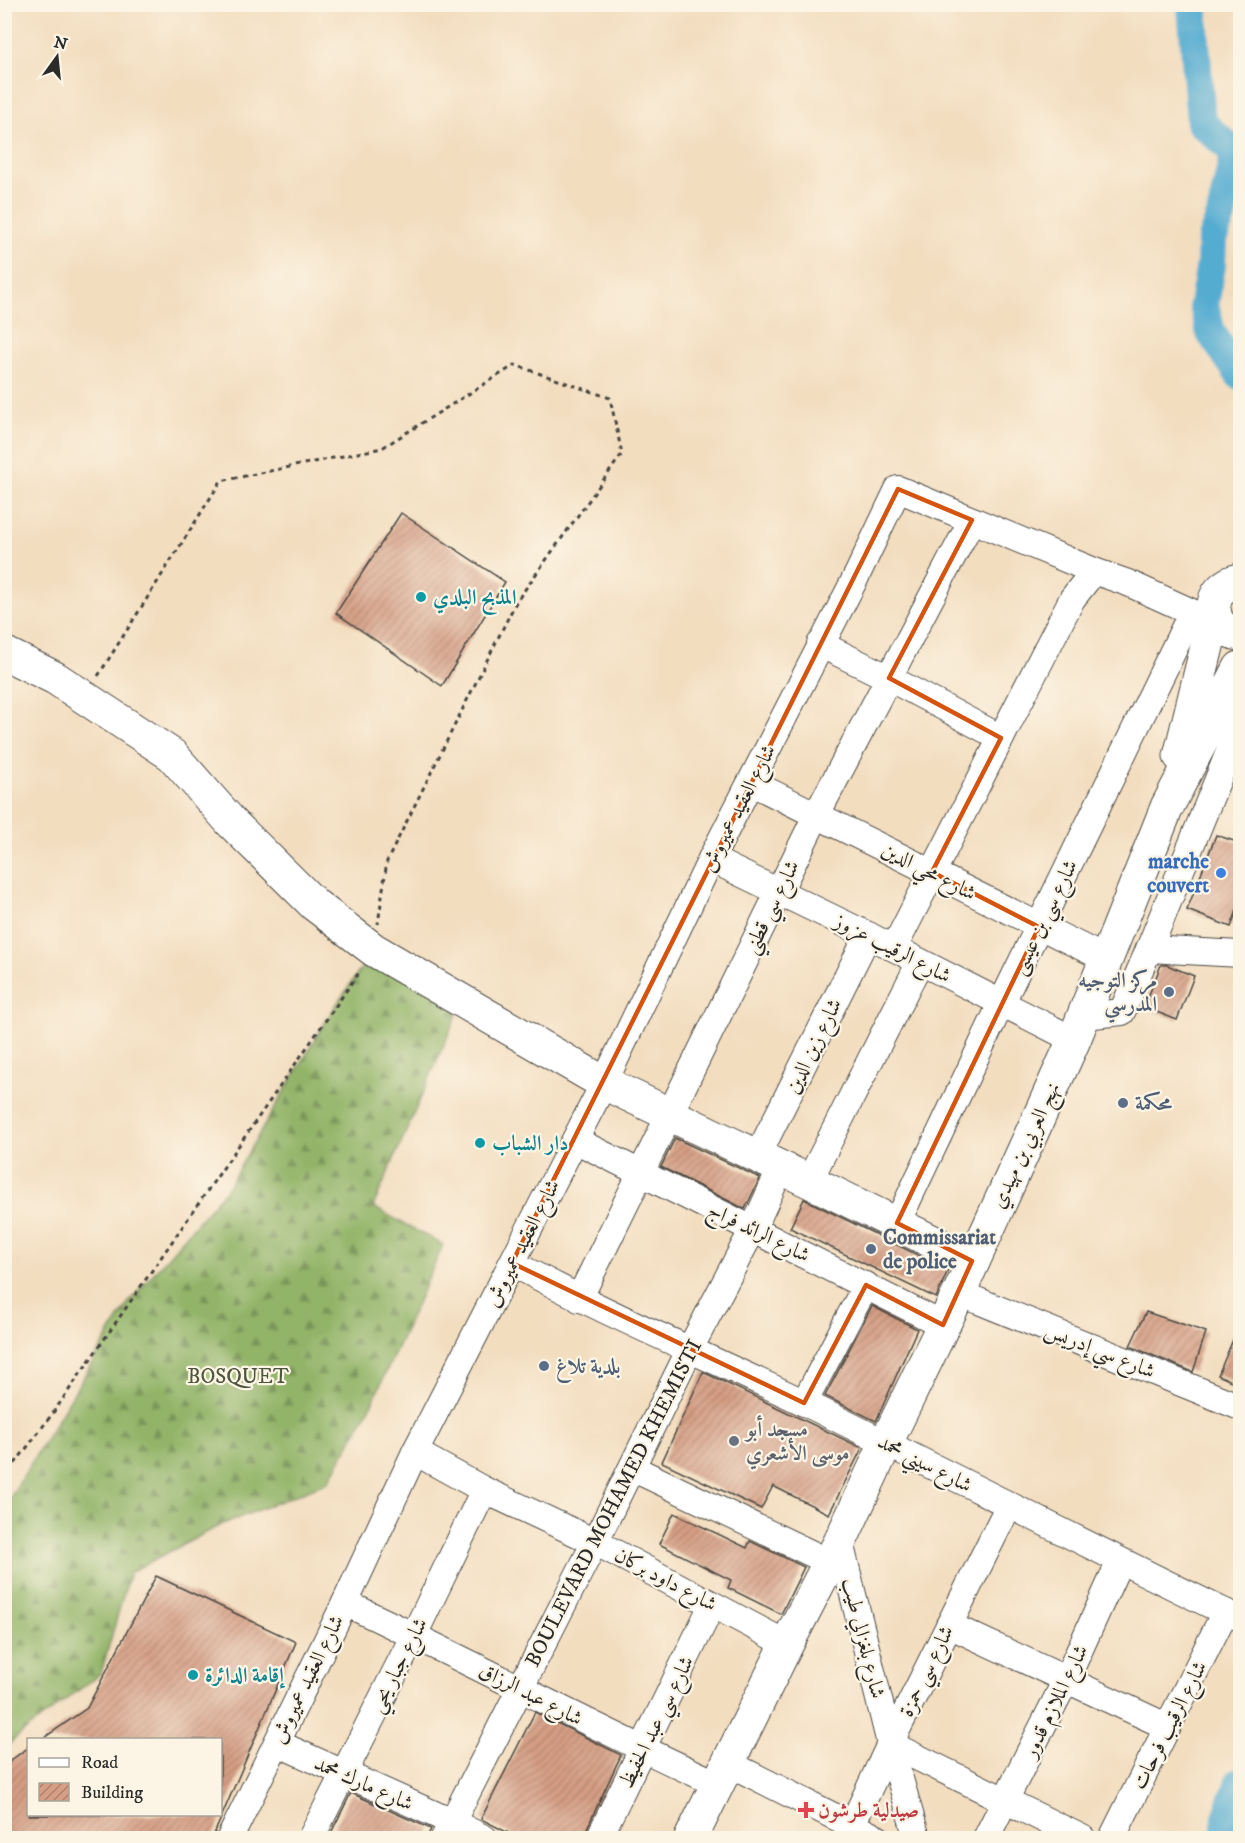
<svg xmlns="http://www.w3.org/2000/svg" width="1245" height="1843" font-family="'IM FELL DW Pica',Amiri,serif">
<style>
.forest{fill:url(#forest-firs);stroke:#5e704a;stroke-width:1.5}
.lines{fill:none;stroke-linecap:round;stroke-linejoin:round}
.river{stroke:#55acd1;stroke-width:30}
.building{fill:url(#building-hatch)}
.minor-casing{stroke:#494641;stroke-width:28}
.major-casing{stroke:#494641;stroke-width:35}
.path{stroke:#494641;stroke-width:3;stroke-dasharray:4.5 4.5;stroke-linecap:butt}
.minor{stroke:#fff;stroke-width:26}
.major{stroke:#fff;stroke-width:33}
.marked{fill:none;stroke:#d5540f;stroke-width:4.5;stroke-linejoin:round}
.culture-dot{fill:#0f9aa8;stroke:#fcf5e5;stroke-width:2}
.shop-dot{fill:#3f7fe0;stroke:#fcf5e5;stroke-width:2}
.service-dot{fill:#5c6f8a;stroke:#fcf5e5;stroke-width:2}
.worship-dot{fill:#6b7280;stroke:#fcf5e5;stroke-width:2}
.health-dot{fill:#e0444e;stroke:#fcf5e5;stroke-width:2}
.labels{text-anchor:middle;stroke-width:4.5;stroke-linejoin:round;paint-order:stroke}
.culture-label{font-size:21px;font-weight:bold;fill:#0d838f;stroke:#fcf5e5;text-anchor:start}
.street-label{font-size:21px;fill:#2b2b2b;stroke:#fcf5e5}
.shop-label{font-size:21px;font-weight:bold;fill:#366cbe;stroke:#fcf5e5;text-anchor:end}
.service-label{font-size:21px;font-weight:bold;fill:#4e5e75;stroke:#fcf5e5;text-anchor:start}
.park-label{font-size:21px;fill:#4e553e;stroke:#fcf5e5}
.worship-label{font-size:21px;font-weight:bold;fill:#5b616d;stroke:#fcf5e5;text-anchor:start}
.health-label{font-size:21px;font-weight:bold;fill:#be3a42;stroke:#fcf5e5;text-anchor:start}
</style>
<defs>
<pattern id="forest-firs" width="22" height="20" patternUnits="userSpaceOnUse" patternTransform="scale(1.5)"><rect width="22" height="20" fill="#92b468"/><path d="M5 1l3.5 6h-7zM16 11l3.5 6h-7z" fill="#779356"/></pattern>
<pattern id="building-hatch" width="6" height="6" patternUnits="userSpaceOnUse" patternTransform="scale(1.5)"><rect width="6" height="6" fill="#d69e84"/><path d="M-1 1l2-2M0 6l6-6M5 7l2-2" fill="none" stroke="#ae816c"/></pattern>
</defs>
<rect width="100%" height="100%" fill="#fcf5e5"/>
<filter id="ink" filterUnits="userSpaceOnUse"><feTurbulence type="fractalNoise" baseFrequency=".0167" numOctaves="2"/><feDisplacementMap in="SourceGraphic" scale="12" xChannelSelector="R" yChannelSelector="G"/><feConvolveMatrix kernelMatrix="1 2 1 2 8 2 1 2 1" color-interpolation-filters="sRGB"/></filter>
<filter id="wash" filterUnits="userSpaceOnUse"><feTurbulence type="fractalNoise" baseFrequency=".008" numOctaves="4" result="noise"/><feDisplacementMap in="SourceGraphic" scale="24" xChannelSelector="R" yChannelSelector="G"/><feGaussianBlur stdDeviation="1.35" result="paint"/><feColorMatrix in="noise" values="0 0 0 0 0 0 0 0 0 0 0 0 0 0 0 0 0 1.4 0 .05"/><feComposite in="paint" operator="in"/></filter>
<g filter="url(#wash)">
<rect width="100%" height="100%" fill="#f3ddbf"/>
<polygon class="forest" points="365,963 463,1001 373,1207 443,1245 371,1406 328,1482 223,1524 130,1572 101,1673 12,1741 5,1750 5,1504 10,1498 129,1302 228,1187 332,1011"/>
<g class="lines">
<g class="river">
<polyline points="1192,4 1201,123 1235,152 1221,216 1212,239 1211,265 1204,305 1211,333 1240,375"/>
<polyline points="1225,1838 1227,1818 1240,1782"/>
</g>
</g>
<g id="blocks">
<g class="building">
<polygon points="401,513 505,582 442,686 336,613"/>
<polygon points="1216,835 1240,843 1240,902 1231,927 1187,910"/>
<polygon points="1161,965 1167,965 1194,976 1177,1020 1144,1007"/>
<polygon points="675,1138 760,1178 745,1209 661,1167"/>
<polygon points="804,1199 948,1270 936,1298 790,1228"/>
<polygon points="872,1306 917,1329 876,1421 825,1396"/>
<polygon points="1146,1312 1206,1332 1193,1372 1130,1346"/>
<polygon points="1240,1323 1240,1385 1218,1375"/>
<polygon points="703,1372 862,1448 829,1514 773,1486 761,1509 662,1462"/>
<polygon points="674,1513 747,1548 750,1541 804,1567 781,1614 728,1588 731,1580 659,1544"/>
<polygon points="156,1576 296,1642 212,1839 4,1839 4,1769 11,1760 28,1748 28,1815 220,1815 220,1740 41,1740 87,1708"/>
<polygon points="535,1712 621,1755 582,1839 520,1839 481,1819"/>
<polygon points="351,1793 431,1829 426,1839 328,1839"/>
</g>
</g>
</g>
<g filter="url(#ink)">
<use href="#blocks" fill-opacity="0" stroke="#494641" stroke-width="1.5"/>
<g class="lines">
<defs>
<g id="minor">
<polyline points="820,644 889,678 1001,738"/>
<polyline points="752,783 1106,959"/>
<polyline points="711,859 868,935 1074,1040"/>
<polyline points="894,948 1072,599 1094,571 1128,583 1192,612 1002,1002 897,1223"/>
<polyline points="1149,949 1240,725"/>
<polyline points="1084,1016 1122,1012 1149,949 1240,954"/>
<polyline points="575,1140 943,1325"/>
<polyline points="757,1157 868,935"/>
<polyline points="809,1181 920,962"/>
<path d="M512,1263C608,1315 709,1357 807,1404C947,1473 1085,1544 1225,1612L1240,1618"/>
<polyline points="959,1293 1240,1407"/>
<polyline points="579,1299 817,814 972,520"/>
<polyline points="804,1403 866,1285"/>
<polyline points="415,1452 484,1490 595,1542 787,1644"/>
<polyline points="632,1468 829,1562"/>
<polyline points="840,1542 890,1744 917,1838"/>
<path d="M345,1603C470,1661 592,1727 718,1784"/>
<polyline points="949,1625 1168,1727"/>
<polyline points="277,1743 452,1822 484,1838"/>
<polyline points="890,1744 1082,1838"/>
<polyline points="728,1763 877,1838"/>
<polyline points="230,1838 345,1603 415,1452 604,1083 711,859 856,577 898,489 1094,571"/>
<polyline points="311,1838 414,1635 484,1490"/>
<polyline points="444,1838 595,1542 690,1349 753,1229 781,1168"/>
<polyline points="599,1838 712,1605"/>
<polyline points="846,1838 890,1744 1009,1505"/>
<polyline points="986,1838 1066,1680 1120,1561"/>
<polyline points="1112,1838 1225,1612"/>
</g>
<g id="major">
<path d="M1240,580C1205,586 1205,630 1240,634"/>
<polyline points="4,653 55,678 172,755 231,822 315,905 374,950 604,1083 809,1181 972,1261"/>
<polyline points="1180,756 1215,614"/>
<polyline points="691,1838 787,1644 840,1542 886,1443 959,1293 1074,1040 1167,807 1240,668"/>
</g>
</defs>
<use href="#minor" class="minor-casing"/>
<use href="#major" class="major-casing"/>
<g class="path">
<polyline points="98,676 221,481 382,448 515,365 610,398 622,454 516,602 387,861 378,924"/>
<polyline points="4,1478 53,1413 360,971"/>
</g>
<use href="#minor" class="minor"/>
<use href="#major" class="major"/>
</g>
</g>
<path class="marked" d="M898,489L972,520L889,678L1001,738L932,872L1039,927L897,1223L972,1261L943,1325L866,1285L804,1403L512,1263Z"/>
<g class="culture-dot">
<circle cx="421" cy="597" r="6"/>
<circle cx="480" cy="1143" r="6"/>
<circle cx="193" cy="1675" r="6"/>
</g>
<circle class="shop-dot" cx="1221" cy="873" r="6"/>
<g class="service-dot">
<circle cx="1169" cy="992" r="6"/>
<circle cx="1123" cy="1103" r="6"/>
<circle cx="871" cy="1249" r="6"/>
<circle cx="544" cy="1366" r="6"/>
</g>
<circle class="worship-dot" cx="734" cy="1441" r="6"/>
<path class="health-dot" d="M803 1801h6v6h6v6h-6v6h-6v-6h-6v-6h6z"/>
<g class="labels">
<g class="culture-label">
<text x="433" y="604">المذبح البلدي</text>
<text x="492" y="1150">دار الشباب</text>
<text x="205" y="1682">إقامة الدائرة</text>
</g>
<g class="street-label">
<text transform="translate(738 808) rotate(-63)" y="7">شارع العقيد عميروش</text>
<text transform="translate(929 871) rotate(27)" y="7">شارع محي الدين</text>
<text transform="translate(771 907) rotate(-64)" y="7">شارع سي قطني</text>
<text transform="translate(1044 917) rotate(-64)" y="7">شارع سي بن عيسى</text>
<text transform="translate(893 948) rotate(27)" y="7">شارع الرقيب عزوز</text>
<text transform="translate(813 1046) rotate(-64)" y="7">شارع زين الدين</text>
<text transform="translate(1025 1145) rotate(-65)" y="7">نهج العربي بن مهيدي</text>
<text transform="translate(759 1232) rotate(26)" y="7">شارع الرائد فراج</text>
<text transform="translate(522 1243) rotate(-63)" y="7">شارع العقيد عميروش</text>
<text transform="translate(1100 1350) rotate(22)" y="7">شارع سي إدريس</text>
<text transform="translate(925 1463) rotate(27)" y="7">شارع سيني محمد</text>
<text transform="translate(613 1503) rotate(-63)" y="7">BOULEVARD MOHAMED KHEMISTI</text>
<text transform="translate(666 1579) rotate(28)" y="7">شارع داود بركان</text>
<text transform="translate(864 1638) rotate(76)" y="7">شارع بلغزالي طيب</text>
<text transform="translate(398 1665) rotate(-63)" y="7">شارع جبار يحي</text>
<text transform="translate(926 1671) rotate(-64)" y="7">شارع سي حمزة</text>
<text transform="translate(307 1679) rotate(-64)" y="7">شارع العقيد عميروش</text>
<text transform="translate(531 1694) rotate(27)" y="7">شارع عبد الرزاق</text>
<text transform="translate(1055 1701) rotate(-64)" y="7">شارع الملازم قدور</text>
<text transform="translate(656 1722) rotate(-64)" y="7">شارع سي عبد الحفيظ</text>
<text transform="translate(1169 1725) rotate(-63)" y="7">شارع الرقيب فرحات</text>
<text transform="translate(364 1783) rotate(24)" y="7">شارع مارك محمد</text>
</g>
<g class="shop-label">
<text x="1209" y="868">marche<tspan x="1209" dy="24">couvert</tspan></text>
</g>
<g class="service-label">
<text x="1157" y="987" text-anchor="end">مركز التوجيه<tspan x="1157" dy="24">المدرسي</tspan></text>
<text x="1135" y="1110">محكمة</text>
<text x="883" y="1244">Commissariat<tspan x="883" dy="24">de police</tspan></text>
<text x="556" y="1373">بلدية تلاغ</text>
</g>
<g class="park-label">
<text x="238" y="1383">BOSQUET</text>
</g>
<g class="worship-label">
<text x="746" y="1436">مسجد أبو<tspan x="746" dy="24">موسى الأشعري</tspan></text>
</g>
<g class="health-label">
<text x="818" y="1817">صيدلية طرشون</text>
</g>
</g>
<rect width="1245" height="1843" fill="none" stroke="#fcf5e5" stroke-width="24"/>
<rect x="27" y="1738" width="195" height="78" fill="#fcf5e5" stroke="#a8a49b" stroke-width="1.5"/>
<rect x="39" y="1758" width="30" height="9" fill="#ffffff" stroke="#a8a49b" stroke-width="1.5"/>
<text x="81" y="1768" font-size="18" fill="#2b2b2b">Road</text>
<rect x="39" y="1783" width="30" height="18" fill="url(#building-hatch)" stroke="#a8a49b" stroke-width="1.5"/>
<text x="81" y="1798" font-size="18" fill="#2b2b2b">Building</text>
<g transform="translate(57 57) rotate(15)" stroke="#fcf5e5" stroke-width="4.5" paint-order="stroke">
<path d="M0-4.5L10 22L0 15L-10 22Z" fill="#2b2b2b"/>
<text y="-9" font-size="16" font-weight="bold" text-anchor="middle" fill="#2b2b2b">N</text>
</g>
</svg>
